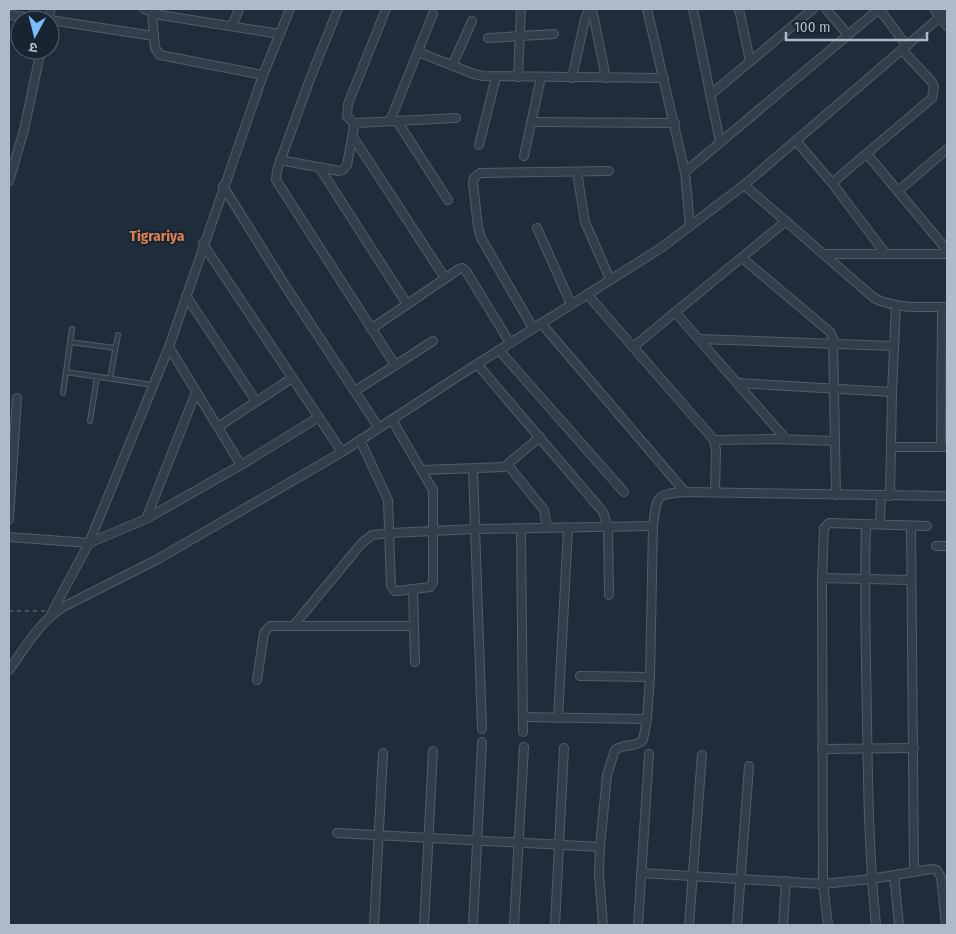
<svg xmlns="http://www.w3.org/2000/svg" width="956" height="934" font-family="'Fira Sans Condensed','Noto Sans Devanagari',sans-serif">
<style>
.lines{fill:none;stroke-linecap:round;stroke-linejoin:round}
.lane-casing{stroke:#505d68;stroke-width:6}
.street-casing{stroke:#505d68;stroke-width:10}
.path{stroke:#3e5858;stroke-width:2;stroke-dasharray:4 4;stroke-linecap:butt}
.lane{stroke:#323f4b;stroke-width:4}
.street{stroke:#323f4b;stroke-width:8}
.labels{text-anchor:middle;stroke-width:4;stroke-linejoin:round;paint-order:stroke}
.quarter-label{font-size:15px;font-weight:bold;fill:#de7f51;stroke:#18242f}
</style>
<rect width="100%" height="100%" fill="#1f2d3a"/>
<g class="lines">
<defs>
<g id="lane">
<polyline points="70,342 115,348"/>
<polyline points="66,372 153,385"/>
<polyline points="110,378 118,335"/>
<polyline points="63,393 72,329"/>
<polyline points="90,421 97,377"/>
</g>
<g id="street">
<polyline points="144,9 160,15 280,34"/>
<polyline points="338,9 310,79 277,170 276,180 395,365"/>
<polyline points="592,9 606,78"/>
<polyline points="647,9 685,172 690,226"/>
<polyline points="693,9 720,142"/>
<polyline points="739,9 750,61"/>
<polyline points="826,9 848,35"/>
<polyline points="879,9 907,46"/>
<polyline points="934,9 947,26"/>
<polyline points="152,13 155,48 160,55 263,75"/>
<polyline points="9,15 50,20"/>
<polyline points="48,20 51,9"/>
<polyline points="50,20 154,36"/>
<polyline points="232,26 239,9"/>
<polyline points="488,38 554,34"/>
<polyline points="418,52 474,74 483,76 664,78"/>
<polyline points="452,66 472,21"/>
<polyline points="518,77 521,9"/>
<polyline points="572,78 585,19 589,9"/>
<polyline points="710,95 813,9"/>
<polyline points="390,121 433,14"/>
<polyline points="397,121 448,200"/>
<polyline points="532,122 675,123"/>
<polyline points="355,125 347,116 348,104 386,9"/>
<polyline points="353,137 445,278"/>
<polyline points="797,142 832,183 885,253"/>
<polyline points="479,145 496,77"/>
<polyline points="867,154 947,250"/>
<polyline points="524,156 541,77"/>
<polyline points="280,160 339,171 343,170 347,165 354,127 357,123 456,118"/>
<polyline points="319,167 407,304"/>
<polyline points="577,172 585,222 610,279"/>
<polyline points="685,172 879,9"/>
<polyline points="9,181 24,130 41,50"/>
<polyline points="832,183 932,98 934,86 931,81 902,50"/>
<path d="M744,185L874,298C896,309 922,307 947,307"/>
<polyline points="223,186 286,287 379,428"/>
<polyline points="898,191 947,149"/>
<polyline points="537,228 571,304"/>
<polyline points="203,244 342,452"/>
<polyline points="824,254 947,254"/>
<polyline points="742,258 830,332 833,338 836,495"/>
<polyline points="587,294 714,440 716,450 715,492"/>
<polyline points="186,296 256,401"/>
<polyline points="675,312 786,439"/>
<polyline points="541,323 685,492"/>
<polyline points="533,328 481,238 478,227 473,183 474,178 480,173 609,171"/>
<polyline points="371,329 459,269 462,268 466,271 510,343"/>
<polyline points="699,339 894,346"/>
<polyline points="169,347 241,465"/>
<polyline points="633,347 786,221"/>
<polyline points="499,350 624,492"/>
<polyline points="477,364 603,512 608,527 609,595"/>
<polyline points="737,383 892,392"/>
<polyline points="355,391 433,341"/>
<polyline points="218,427 292,378"/>
<polyline points="360,440 388,500 391,586 395,591 398,591 430,587 433,582 433,490 392,420"/>
<polyline points="714,440 773,439 835,441"/>
<polyline points="891,447 947,447"/>
<polyline points="941,447 942,307"/>
<polyline points="508,465 544,510 547,528"/>
<polyline points="473,469 482,729"/>
<polyline points="422,470 504,467 540,437"/>
<polyline points="890,496 892,392 896,306"/>
<polyline points="9,519 17,398"/>
<polyline points="146,519 196,392"/>
<path d="M866,524C864,590 866,655 867,721C868,789 869,857 876,925"/>
<polyline points="880,524 881,495"/>
<polyline points="911,525 914,872"/>
<polyline points="521,529 523,732"/>
<polyline points="9,537 89,543 146,519 241,465 319,417"/>
<polyline points="936,546 947,546"/>
<polyline points="822,578 910,580"/>
<polyline points="413,589 415,662"/>
<polyline points="51,614 89,543 169,347 263,75 290,9"/>
<polyline points="294,625 362,543 372,535 391,533 475,529 653,526"/>
<path d="M9,670C25,648 39,622 63,607L158,559L342,452L477,364L661,248L744,185L947,11"/>
<polyline points="580,676 650,677"/>
<polyline points="257,680 264,633 270,626 414,626"/>
<polyline points="523,717 647,719"/>
<polyline points="558,718 568,528"/>
<polyline points="822,749 914,748"/>
<polyline points="337,833 600,847"/>
<polyline points="641,873 823,884 871,879 931,869 937,870 941,877 946,925"/>
<polyline points="894,875 899,925"/>
<polyline points="374,925 383,753"/>
<polyline points="424,925 433,751"/>
<polyline points="473,925 482,742"/>
<polyline points="514,925 524,747"/>
<polyline points="555,925 564,748"/>
<path d="M603,925L599,874L600,847L607,775L615,750C624,743 635,748 643,740L647,719L650,677L653,526C657,497 654,494 685,492L947,496"/>
<polyline points="638,925 649,754"/>
<polyline points="689,925 702,755"/>
<polyline points="737,925 749,766"/>
<polyline points="783,925 786,881"/>
<polyline points="828,925 823,884 822,578 824,528 829,523 927,526"/>
</g>
</defs>
<use href="#lane" class="lane-casing"/>
<use href="#street" class="street-casing"/>
<polyline class="path" points="9,611 45,611"/>
<use href="#lane" class="lane"/>
<use href="#street" class="street"/>
</g>
<g class="labels">
<g class="quarter-label">
<text x="157" y="241">Tigrariya</text>
</g>
</g>
<rect width="956" height="934" fill="none" stroke="#adbac7" stroke-width="20"/>
<g transform="translate(35 35) rotate(187)"><circle r="24" fill="#18242f" stroke="#54606c"/>
<path d="M0-4L9 19L0 12L-9 19Z" fill="#7abcff"/>
<text y="-8" font-size="14" font-weight="bold" text-anchor="middle" fill="#adbac7">उ</text>
</g>
<path d="M786 32v8h141v-8" fill="none" stroke="#adbac7" stroke-width="2.5"/>
<text x="794" y="32" font-size="15" fill="#adbac7" stroke="#18242f" stroke-width="4" paint-order="stroke">100 m</text>
</svg>
